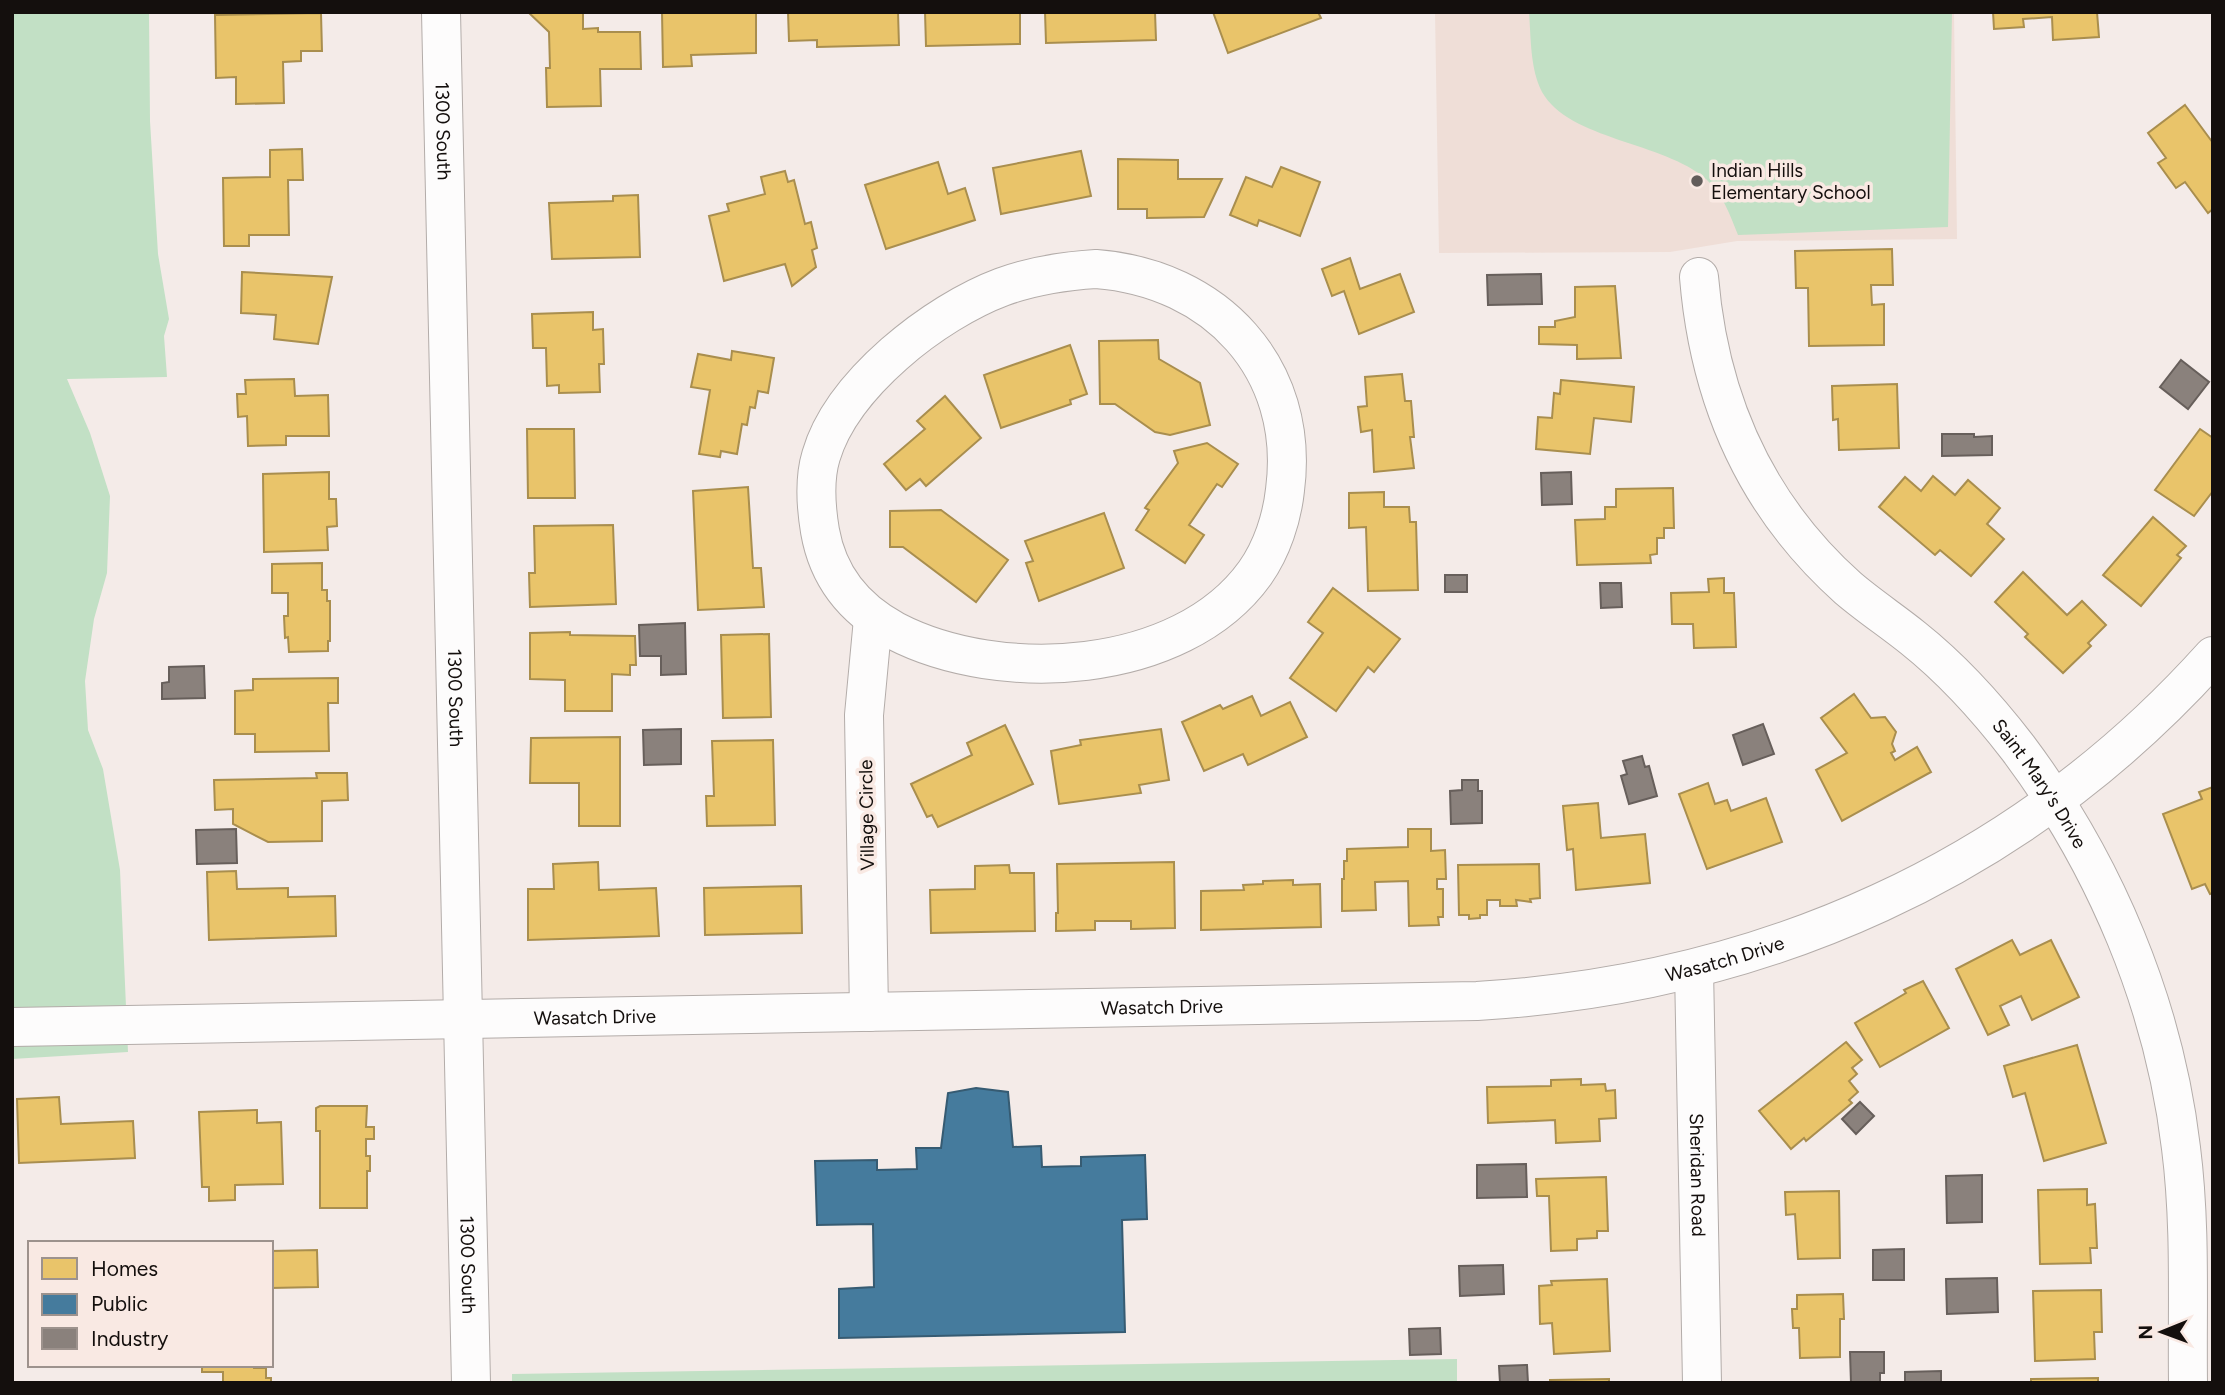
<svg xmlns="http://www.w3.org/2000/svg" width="2225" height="1395" font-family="Figtree,sans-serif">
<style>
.built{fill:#efded7}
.green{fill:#c2e0c5}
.homes{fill:#e9c46a;stroke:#a98e4e;stroke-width:2}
.public{fill:#457b9d;stroke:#365b72;stroke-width:2}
.industry{fill:#8a817c;stroke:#675f5b;stroke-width:2}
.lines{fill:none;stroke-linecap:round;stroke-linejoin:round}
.minor-casing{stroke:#b3aca9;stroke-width:40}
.minor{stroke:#fdfcfc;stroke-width:38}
.poi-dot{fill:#625c5a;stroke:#f9e9e3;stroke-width:2.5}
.labels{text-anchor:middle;stroke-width:7;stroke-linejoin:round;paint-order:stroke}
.street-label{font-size:19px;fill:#140f0d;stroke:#f9e9e3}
.poi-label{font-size:19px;fill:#140f0d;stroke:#f9e9e3;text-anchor:start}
</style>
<rect width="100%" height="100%" fill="#f4ebe8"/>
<polygon class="built" points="1435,12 1954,12 1957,239 1737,241 1670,252 1439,253"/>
<g class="green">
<polygon points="12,12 149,12 150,121 158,254 169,319 164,336 167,377 67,379 90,433 110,496 107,573 94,619 85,681 88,730 103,769 120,870 128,1052 12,1059"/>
<path d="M1529,12H1952L1948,227L1738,235C1730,215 1723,194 1706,179C1664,142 1569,140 1542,92C1530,69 1531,38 1529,12Z"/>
<polygon points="1457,1359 1457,1383 512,1383 512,1374"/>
</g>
<g class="homes">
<polygon points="528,12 583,12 583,29 598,28 598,32 640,32 641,69 600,69 601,106 547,107 546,68 550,68 549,32"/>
<polygon points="662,12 756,12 756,53 691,55 692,66 663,67"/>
<polygon points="788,12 898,12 899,45 817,47 817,40 789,41"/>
<polygon points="925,12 1020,12 1020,44 926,46"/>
<polygon points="1045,12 1155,12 1156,40 1046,43"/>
<polygon points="1213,12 1318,12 1321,18 1228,53"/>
<polygon points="1993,12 2097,12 2099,37 2053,40 2052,17 2023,19 2024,27 1994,29"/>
<polygon points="321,13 322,51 301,51 301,61 283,62 284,103 236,104 236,77 216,78 215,15"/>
<polygon points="2185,105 2213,143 2213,209 2208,213 2185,182 2176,188 2158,163 2166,158 2148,133"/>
<polygon points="302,149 303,180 288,180 289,235 249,235 249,246 224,246 223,178 270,177 270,150"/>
<polygon points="1081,151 1091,196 1001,214 993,168"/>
<polygon points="1118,159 1178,160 1178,179 1222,179 1204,217 1147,218 1147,209 1118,209"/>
<polygon points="938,162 948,194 965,188 975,220 886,249 865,185"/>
<polygon points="1281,167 1320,182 1300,236 1259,220 1257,226 1230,215 1246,177 1272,187"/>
<polygon points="785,171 788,182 794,180 805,224 811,222 817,248 812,250 816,267 792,286 785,264 724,281 709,216 729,211 727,204 765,194 761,177"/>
<polygon points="638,195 640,257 552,259 549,203 613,201 613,196"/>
<polygon points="1892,249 1893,285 1871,285 1872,305 1884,304 1884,345 1809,346 1808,288 1796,288 1795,251"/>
<polygon points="1350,258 1360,289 1400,274 1414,312 1359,334 1344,291 1332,296 1322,269"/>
<polygon points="242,272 332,277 318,344 274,339 276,315 241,313"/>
<polygon points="1615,286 1621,358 1577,359 1577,345 1539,344 1539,327 1555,327 1555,321 1575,317 1575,287"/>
<polygon points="593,312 593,330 603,329 604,364 599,364 600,392 559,393 559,385 547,386 546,348 533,348 532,314"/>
<polygon points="1158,340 1159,359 1200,383 1210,425 1170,435 1155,432 1115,404 1100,404 1099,341"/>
<polygon points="1070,345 1087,394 1070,400 1071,404 1001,428 984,375"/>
<polygon points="732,351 774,358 768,393 758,391 755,408 750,407 747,425 742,424 737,454 721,451 720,457 699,454 710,390 691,387 698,354 731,360"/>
<polygon points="1402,374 1405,401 1411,401 1414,437 1410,437 1414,468 1374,472 1372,430 1361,432 1358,407 1367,406 1365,377"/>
<polygon points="294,379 295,396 328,395 329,436 286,436 286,445 248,446 247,416 238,417 237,394 246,394 245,380"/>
<polygon points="1561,380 1634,387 1631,422 1594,418 1590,454 1536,449 1538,417 1552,418 1554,393 1560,394"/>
<polygon points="1897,384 1899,448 1839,450 1838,419 1833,420 1832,386"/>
<polygon points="945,396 981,438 926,486 920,479 906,490 884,464 925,429 917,421"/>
<polygon points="527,429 574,429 575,498 528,498"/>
<polygon points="2200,429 2213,438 2213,491 2194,516 2155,490"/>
<polygon points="1207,443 1238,464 1222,487 1217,484 1189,525 1204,535 1185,563 1136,530 1149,510 1145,508 1178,463 1174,451"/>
<polygon points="329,472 329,499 336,499 337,526 327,527 328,550 264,552 263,474"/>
<polygon points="1933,476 1955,495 1968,480 2000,508 1987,524 2004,539 1971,576 1940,550 1935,555 1879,507 1905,477 1921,491"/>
<polygon points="748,487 753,568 761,568 764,607 698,610 693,491"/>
<polygon points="1673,488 1674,528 1664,528 1664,538 1657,538 1657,554 1650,555 1651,563 1577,565 1575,520 1605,519 1605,507 1616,507 1616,489"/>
<polygon points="1384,492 1384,507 1409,507 1410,522 1416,522 1418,590 1368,591 1366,527 1349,528 1349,493"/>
<polygon points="941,510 1008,560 976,602 903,547 890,547 890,511"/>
<polygon points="1104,513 1124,568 1039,601 1026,563 1033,561 1025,541"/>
<polygon points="2153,517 2186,546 2177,555 2181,558 2141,606 2103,575"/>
<polygon points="613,525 616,604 530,607 529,573 535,573 534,526"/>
<polygon points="322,563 322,590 327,590 327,601 330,601 330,641 328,641 328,651 289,652 288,637 285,638 284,616 288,616 288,593 272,593 272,564"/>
<polygon points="2023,572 2067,615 2082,601 2106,625 2088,643 2091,646 2063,673 2025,637 2028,634 1995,602"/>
<polygon points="1724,578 1724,593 1734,593 1736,647 1694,648 1693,624 1672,624 1671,593 1709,592 1708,579"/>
<polygon points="1333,588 1400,639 1374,672 1368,667 1336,711 1290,678 1323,633 1308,622"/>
<polygon points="570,632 570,635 635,636 636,665 630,665 630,675 612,674 612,711 565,711 565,680 530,679 530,633"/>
<polygon points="769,634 771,717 723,718 721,635"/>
<polygon points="338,678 338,703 328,703 329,751 255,752 255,734 235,734 235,691 253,690 253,679"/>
<polygon points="1854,694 1871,718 1885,717 1896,732 1892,744 1895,751 1891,753 1895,760 1917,747 1931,772 1842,821 1816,770 1847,753 1821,718"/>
<polygon points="1252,696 1261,716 1290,702 1307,737 1248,765 1243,754 1204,771 1182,722 1220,705 1223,709"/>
<polygon points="1005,725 1033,784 938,827 932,815 927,817 911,784 972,755 967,743"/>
<polygon points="1161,729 1169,780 1139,785 1141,793 1059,804 1051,751 1081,745 1080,740"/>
<polygon points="620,737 620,826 579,826 579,783 530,783 531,738"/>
<polygon points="773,740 775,825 707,826 706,796 714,796 712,741"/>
<polygon points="316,773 347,773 348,800 322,801 322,841 268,842 233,824 233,809 215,810 214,780 317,778"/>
<polygon points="1708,783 1715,804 1727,800 1731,811 1766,798 1782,842 1707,869 1679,794"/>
<polygon points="2213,787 2213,893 2210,894 2205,884 2192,889 2163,814 2202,799 2199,792"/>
<polygon points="1598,803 1601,838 1645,834 1650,883 1576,890 1573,849 1567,850 1563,806"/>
<polygon points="1408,829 1431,829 1431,851 1445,850 1446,879 1437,879 1437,889 1443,889 1443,917 1438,917 1439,925 1409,926 1408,881 1375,882 1376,910 1342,911 1342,879 1344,879 1344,861 1347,861 1347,849 1408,847"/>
<polygon points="598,862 599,890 656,888 659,936 528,940 528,889 554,889 553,864"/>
<polygon points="1174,862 1175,928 1131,929 1131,921 1095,921 1095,930 1056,931 1056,913 1058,913 1057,864"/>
<polygon points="1539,864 1540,898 1530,899 1531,902 1516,900 1517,906 1500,906 1500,900 1487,900 1487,915 1480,915 1480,918 1469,919 1469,915 1459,915 1458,865"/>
<polygon points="1009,865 1010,873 1034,873 1035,931 931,933 930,890 975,889 975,866"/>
<polygon points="236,871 237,889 288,888 288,897 335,896 336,936 209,940 207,872"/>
<polygon points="1293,880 1293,885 1320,884 1321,927 1201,930 1201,891 1244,890 1243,885 1263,884 1263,881"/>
<polygon points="801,886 802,933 705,935 704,888"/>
<polygon points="2012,940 2020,955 2051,940 2079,997 2032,1020 2021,996 2000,1006 2009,1025 1988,1035 1956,969"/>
<polygon points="1923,981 1949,1028 1880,1067 1855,1023 1906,993 1904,990"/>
<polygon points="1846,1042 1862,1060 1852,1068 1857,1074 1849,1081 1858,1092 1849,1100 1852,1103 1806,1141 1804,1138 1791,1149 1759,1111"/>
<polygon points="2077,1045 2106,1143 2044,1161 2025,1093 2013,1097 2004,1066"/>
<polygon points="1581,1079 1581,1085 1605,1084 1606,1091 1615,1090 1616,1118 1599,1119 1600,1141 1556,1143 1555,1120 1488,1123 1487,1087 1551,1086 1551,1080"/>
<polygon points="59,1097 61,1124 133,1121 135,1158 19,1163 17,1099"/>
<polygon points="320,1106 367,1106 366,1127 374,1127 374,1139 366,1139 366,1156 370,1156 370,1171 367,1171 367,1208 320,1208 320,1131 316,1131 316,1108"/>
<polygon points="257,1110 257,1123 281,1122 283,1184 235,1185 235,1200 209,1201 209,1187 202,1187 199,1112"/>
<polygon points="1606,1177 1608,1231 1597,1231 1597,1238 1577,1239 1577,1250 1551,1251 1549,1196 1537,1196 1536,1179"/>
<polygon points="2087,1189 2087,1205 2095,1204 2097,1248 2090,1248 2091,1263 2040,1264 2038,1190"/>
<polygon points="1839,1191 1840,1258 1798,1259 1795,1214 1786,1215 1785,1192"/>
<polygon points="317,1250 318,1287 271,1288 271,1251"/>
<polygon points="1607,1279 1610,1351 1554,1354 1552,1323 1540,1324 1539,1286 1552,1285 1551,1281"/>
<polygon points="2101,1290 2102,1332 2094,1332 2095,1359 2035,1361 2033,1291"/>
<polygon points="1843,1294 1844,1319 1840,1319 1840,1357 1800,1358 1799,1328 1793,1328 1792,1309 1797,1309 1797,1295"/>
<polygon points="202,1365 254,1365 254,1368 266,1368 266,1378 271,1378 271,1383 223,1383 223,1372 202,1372"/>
<polygon points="2098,1378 2098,1383 2031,1383 2031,1379"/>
<polygon points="1609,1379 1609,1383 1550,1383 1550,1380"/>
</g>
<polygon class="public" points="976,1088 1008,1092 1013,1147 1041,1146 1042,1167 1081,1166 1081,1157 1145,1155 1147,1219 1122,1220 1125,1332 839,1338 839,1289 874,1287 873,1224 817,1225 815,1161 877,1160 877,1170 917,1169 916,1148 941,1148 948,1093"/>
<g class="industry">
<polygon points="1541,274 1542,304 1488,305 1487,275"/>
<polygon points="2181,360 2209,382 2188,409 2160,387"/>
<polygon points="1942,434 1974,434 1974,437 1992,436 1992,455 1942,456"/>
<polygon points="1571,472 1572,504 1542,505 1541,473"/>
<rect x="1445" y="575" width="22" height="17"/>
<polygon points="1600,583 1621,583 1622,607 1601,608"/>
<polygon points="685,623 686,674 661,675 661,656 640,656 639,625"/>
<polygon points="204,666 205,698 162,699 162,683 169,682 169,667"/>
<polygon points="1763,724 1774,754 1743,765 1733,735"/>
<polygon points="681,729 681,764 644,765 643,730"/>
<polygon points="1642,756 1645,767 1649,766 1657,796 1629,804 1621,776 1627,774 1623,761"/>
<polygon points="1462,780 1478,780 1478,791 1482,791 1482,823 1451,824 1450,791 1462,790"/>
<polygon points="236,829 237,863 197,864 196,830"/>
<polygon points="1860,1102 1874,1116 1856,1134 1842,1119"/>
<polygon points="1526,1164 1527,1197 1477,1198 1477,1165"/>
<polygon points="1982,1175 1982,1222 1947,1223 1946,1176"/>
<polygon points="1904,1249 1904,1280 1873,1280 1873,1250"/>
<polygon points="1503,1265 1504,1294 1460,1296 1459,1266"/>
<polygon points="1997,1278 1998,1312 1947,1314 1946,1279"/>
<polygon points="1440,1328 1441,1354 1410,1355 1409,1329"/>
<polygon points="1850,1352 1884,1352 1884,1373 1880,1373 1880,1383 1851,1383"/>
<polygon points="1527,1365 1528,1383 1500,1383 1499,1366"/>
<polygon points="1941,1371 1941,1383 1905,1383 1905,1372"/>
</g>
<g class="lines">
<defs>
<g id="minor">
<path id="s1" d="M441,12L471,1383"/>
<path d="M1096,269C1215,278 1301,368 1285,490C1282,518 1272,549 1255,573C1181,676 999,685 895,631C854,609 828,577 820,531C816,507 814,479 821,456C842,384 935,312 1002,287C1032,276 1064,271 1096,269Z"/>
<path id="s2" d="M1699,277C1709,399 1755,505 1848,588C1869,606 1892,621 1913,638C1952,669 1988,709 2018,748C2105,864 2164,1004 2181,1148C2191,1226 2187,1305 2188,1383"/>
<path id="s3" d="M1694,969L1702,1383"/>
<polyline points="869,1012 864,715 873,619"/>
<path id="s4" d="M12,1027L1477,1001C1763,984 2020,871 2213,656"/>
</g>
</defs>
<use href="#minor" class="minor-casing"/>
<use href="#minor" class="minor"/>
</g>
<circle class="poi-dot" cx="1697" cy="181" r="7"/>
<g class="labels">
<g class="street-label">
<text dy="7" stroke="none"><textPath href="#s1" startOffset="119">1300 South</textPath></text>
<text dy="7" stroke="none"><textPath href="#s1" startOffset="686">1300 South</textPath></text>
<text dy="7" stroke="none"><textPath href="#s2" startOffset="630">Saint Mary's Drive</textPath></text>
<text transform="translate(866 815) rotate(-91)" y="7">Village Circle</text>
<text dy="7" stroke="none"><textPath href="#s4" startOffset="1717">Wasatch Drive</textPath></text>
<text dy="7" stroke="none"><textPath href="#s4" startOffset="1150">Wasatch Drive</textPath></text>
<text dy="7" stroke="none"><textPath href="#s4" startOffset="583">Wasatch Drive</textPath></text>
<text dy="7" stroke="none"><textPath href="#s3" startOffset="206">Sheridan Road</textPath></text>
<text dy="7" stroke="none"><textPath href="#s1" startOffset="1253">1300 South</textPath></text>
</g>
<g class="poi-label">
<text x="1711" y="177">Indian Hills<tspan x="1711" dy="22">Elementary School</tspan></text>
</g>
</g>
<rect width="2225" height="1395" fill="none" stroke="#140f0d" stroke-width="28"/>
<rect x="28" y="1241" width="245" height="126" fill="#f9e9e3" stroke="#9d928d" stroke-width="2"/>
<rect x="42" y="1258" width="35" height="21" fill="#e9c46a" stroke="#9d928d" stroke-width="2"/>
<text x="91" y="1276" font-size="21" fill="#140f0d">Homes</text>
<rect x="42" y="1294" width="35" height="21" fill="#457b9d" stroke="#9d928d" stroke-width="2"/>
<text x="91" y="1311" font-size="21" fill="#140f0d">Public</text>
<rect x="42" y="1328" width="35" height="21" fill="#8a817c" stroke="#9d928d" stroke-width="2"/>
<text x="91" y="1346" font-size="21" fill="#140f0d">Industry</text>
<g transform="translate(2162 1332) rotate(269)" stroke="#f9e9e3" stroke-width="5" paint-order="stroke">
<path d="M0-5L12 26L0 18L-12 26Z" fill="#140f0d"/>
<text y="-10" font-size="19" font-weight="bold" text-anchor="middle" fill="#140f0d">N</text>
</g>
</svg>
